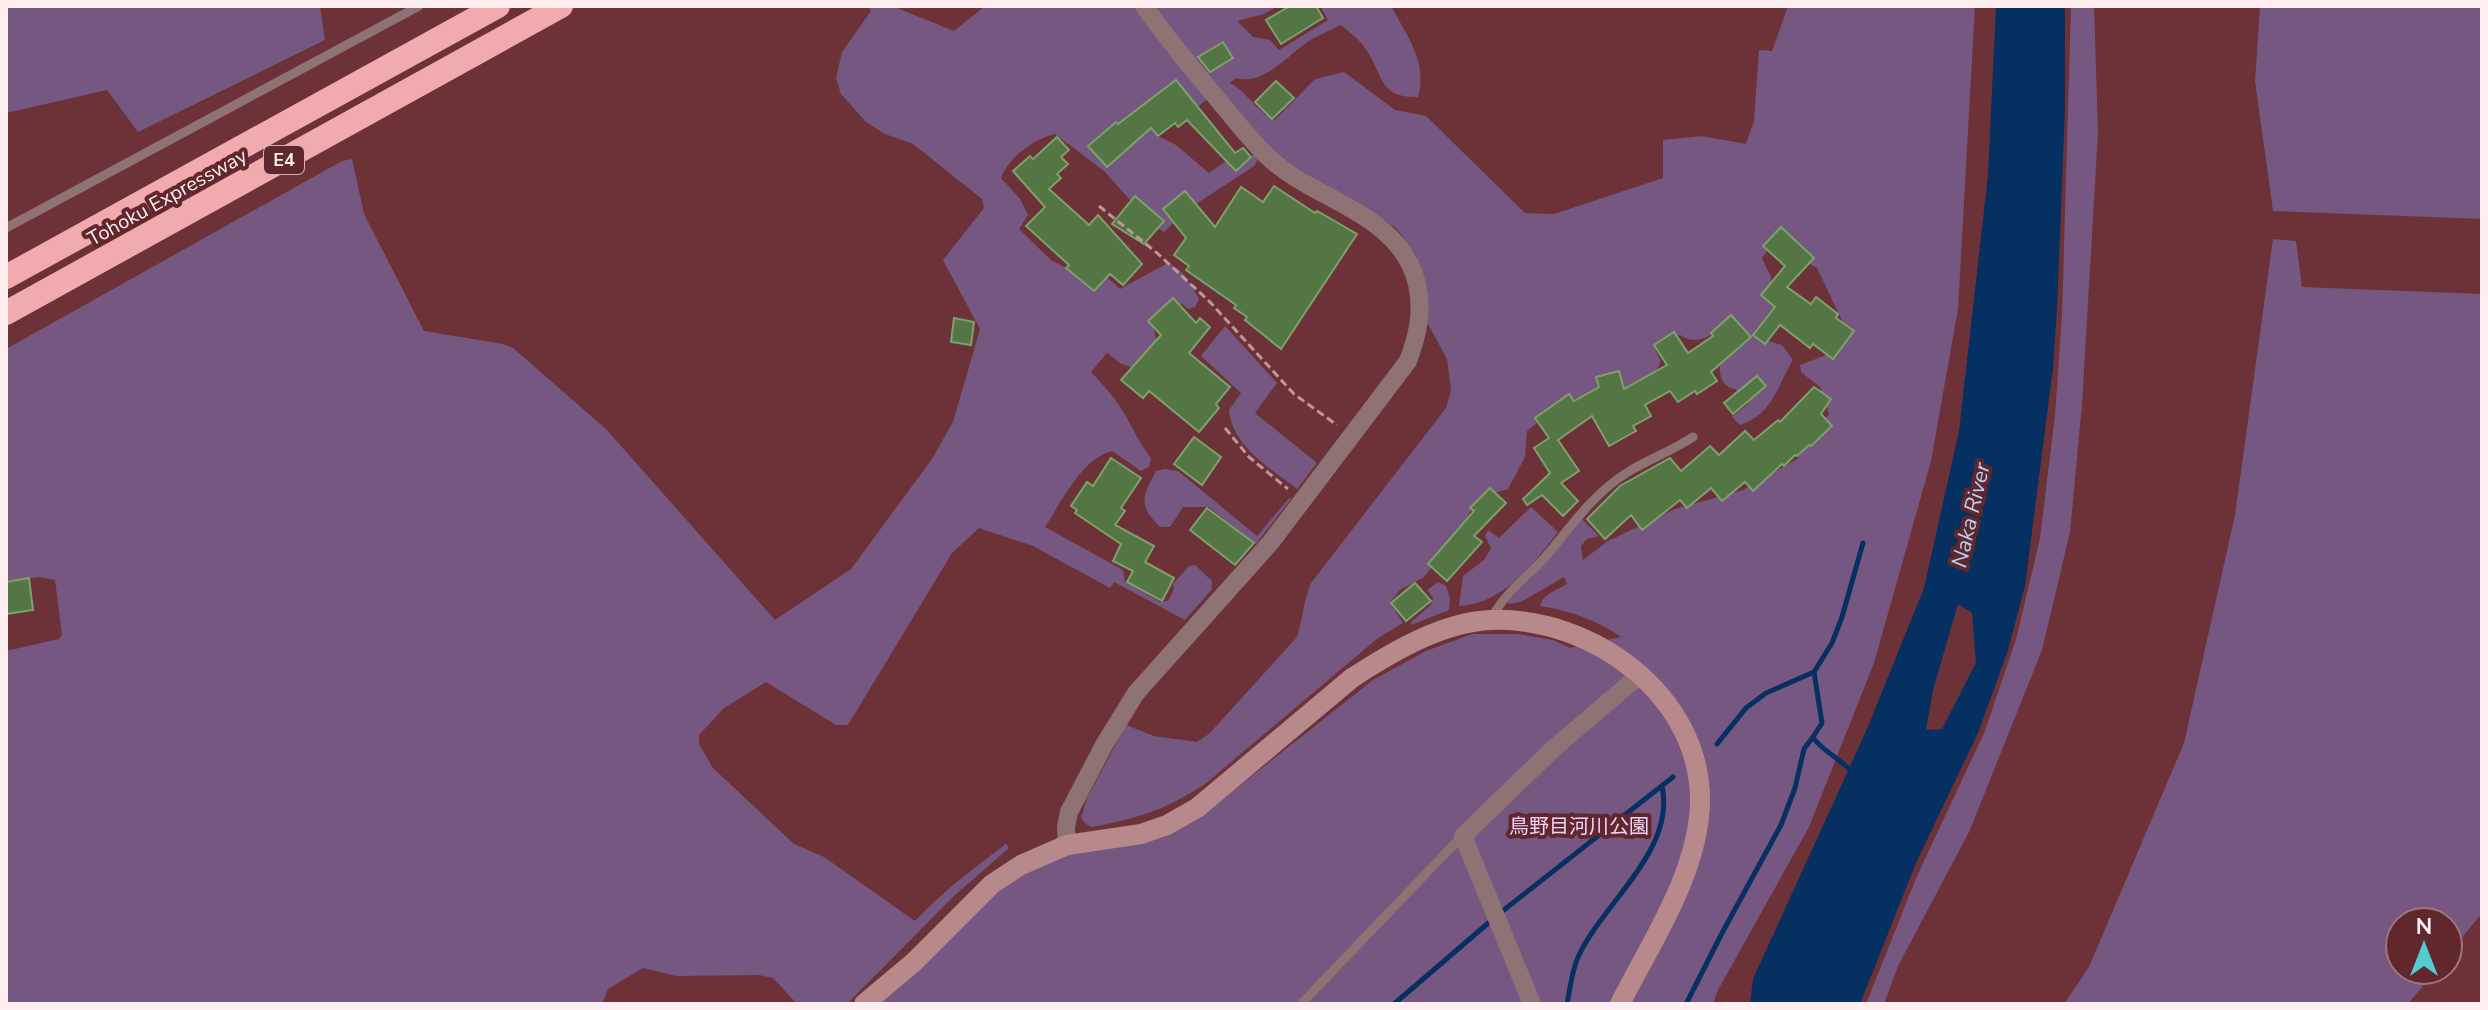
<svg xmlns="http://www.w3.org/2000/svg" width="2488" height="1010" font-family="'Nunito Sans','Noto Sans JP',sans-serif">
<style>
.green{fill:#755781}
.water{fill:#063061;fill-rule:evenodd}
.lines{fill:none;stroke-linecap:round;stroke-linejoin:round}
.stream{stroke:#063061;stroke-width:5}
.building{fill:#547644;stroke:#7da06d;stroke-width:2}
.path{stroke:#bb989a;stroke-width:3;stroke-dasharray:8 4;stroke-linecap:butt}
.lane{stroke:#8f7273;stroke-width:9}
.street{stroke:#8f7273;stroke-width:18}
.secondary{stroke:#b7898b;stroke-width:20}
.highway{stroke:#f1aaad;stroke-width:24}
.labels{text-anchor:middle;stroke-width:8;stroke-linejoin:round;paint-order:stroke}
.shield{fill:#60272d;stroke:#cfb2b5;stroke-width:2}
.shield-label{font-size:18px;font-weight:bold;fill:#feeeef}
.street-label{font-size:20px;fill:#feeeef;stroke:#60272d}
.park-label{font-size:20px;fill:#efd3fb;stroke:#60272d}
.water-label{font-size:22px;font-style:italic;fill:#b6d2f8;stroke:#60272d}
</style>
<rect width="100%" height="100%" fill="#6c3237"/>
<g class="green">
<polygon points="6,6 320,6 325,40 138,132 107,90 6,113"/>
<path d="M868,6H892L954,31L985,6H1278L1264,14L1237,21L1253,37L1270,40L1279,50L1328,20L1320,6H1391C1407,36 1428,62 1418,97C1377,98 1384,74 1365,48C1359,39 1349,32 1341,25C1331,30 1321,34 1312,39C1289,53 1265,86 1236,78L1230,83C1248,92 1256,112 1275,120L1315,79L1344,72L1395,110L1426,116L1525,213L1554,214L1663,178V140L1702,136L1746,144L1754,121L1759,50L1772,51L1788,6H1975L1958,309L1931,461L1874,663L1809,827L1718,990L1713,1004H875L995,894L1049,858L1200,817L1373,680L1426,651L1472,634H1518L1553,640L1570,648L1621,637C1599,621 1568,610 1540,606C1543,594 1557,590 1567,584L1564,577L1521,602L1509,604L1508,601L1534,575L1581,518L1599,536L1587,539L1581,546L1583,560L1608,541L1675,509L1743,490L1797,459L1829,414L1820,387L1801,372L1800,365L1824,356L1846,329L1817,268L1773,243L1762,258L1771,277L1769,299L1774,305L1782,326H1774L1762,339L1782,345L1793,360C1777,386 1773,414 1740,425L1732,417L1749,403L1735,389C1709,386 1723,342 1726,324C1712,335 1697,347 1680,335L1654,347L1661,361L1658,368L1645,382L1628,391L1609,390L1564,401L1527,431L1525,457L1508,489L1491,494L1469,513L1466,524L1424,577L1400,590L1390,602L1403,623L1378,638L1205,784C1165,810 1139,818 1092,827L1087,825L1081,818L1087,798L1126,725L1154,736L1197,742L1209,734L1297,637C1303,619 1303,601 1311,583L1446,408L1451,390L1447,359L1428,324L1427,295L1416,255L1396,228L1278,157L1216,93L1197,107L1178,83L1138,112L1158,136L1176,145L1209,173L1226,161L1236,171L1255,153L1258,159L1254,166L1196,204L1185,191L1163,209L1174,222L1164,232L1158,228L1163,220L1135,197L1131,201L1104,171L1055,134C1034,139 1009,157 1001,178L1020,199L1028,215L1019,229L1051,260L1066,268L1093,291L1107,277L1120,289L1168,263C1182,268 1192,286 1199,299L1195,307L1188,309L1182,304H1167L1152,320L1157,344L1133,368L1120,363L1107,353L1091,372C1103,385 1115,397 1124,413C1133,428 1140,444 1151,458L1149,467L1141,471L1112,451C1080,460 1062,502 1045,527L1123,570L1125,582L1160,602L1168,601L1174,589L1173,584L1189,566L1195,565L1212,581V589L1185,620L1114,582L1110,588L1033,546L979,528L952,553L848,725H836L766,682L724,708L699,735V744L713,768L794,844L824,857L915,921C943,891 974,868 1006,844L1009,848L955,895L847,1004H797L773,978L759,975L676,976L643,968L608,989L602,1004H6V651L59,639L62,635L55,580L40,577L6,581V349L342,161L352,159L364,214L424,331L503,344L513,348L606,429L775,620L851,569L932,459L953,422L980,329L943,260L984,208L982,199L913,144L885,134L866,122L841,94L836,78L842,52L871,11Z"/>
<polygon points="2071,6 2094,6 2098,133 2082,404 2070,532 2042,650 1969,832 1898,966 1884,1004 1866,1004 1917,876 1985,731 2017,636 2040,538 2055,415 2062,316"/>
<polygon points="2260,6 2482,6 2482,219 2273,211 2255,81"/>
<polygon points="2273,239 2296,241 2302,287 2482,294 2482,913 2448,955 2448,922 2400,922 2400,970 2436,970 2408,1004 2064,1004 2089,967 2184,743 2235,515"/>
<path d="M1225,326L1277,383L1255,413L1317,463L1297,489C1270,468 1232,446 1229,410L1241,393L1201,356Z"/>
<path d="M1165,469L1178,471L1257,536L1289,498L1291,499L1256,544L1209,507H1183L1170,527H1160C1138,505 1142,497 1156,471Z"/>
<path d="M1531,507L1558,532C1534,563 1502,605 1459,606L1463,576L1484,560L1491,548L1485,536L1488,530L1499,538Z"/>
<polygon points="1438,582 1446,586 1450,598 1449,610 1411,625 1411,622 1431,605 1433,598 1427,590"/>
</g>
<path class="water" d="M1996,6H2065V109L2057,309L2053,368L2025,586L2008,650L1978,733L1916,863L1860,1004H1750L1753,979L1867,729L1924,588L1959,431L1988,175ZM1958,604L1972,613L1976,663L1942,729L1926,730L1933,690Z"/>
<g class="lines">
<g class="stream">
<polyline points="1717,744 1746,708 1766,693 1814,672"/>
<path d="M1848,768C1839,759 1818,747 1813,737L1822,723L1814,672L1832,643L1842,617L1863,543"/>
<polyline points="1500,913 1673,777"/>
<polyline points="1394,1004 1493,919"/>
<path d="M1567,1004C1570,989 1572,969 1579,955C1604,902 1676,850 1662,786"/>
<polyline points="1686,1004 1721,935 1781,825 1795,788 1804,749 1813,737"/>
</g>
</g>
<g class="building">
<polygon points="1290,6 1316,6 1323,18 1281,44 1266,20"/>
<polygon points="1223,42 1233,58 1210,72 1198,57"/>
<polygon points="1176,80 1235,153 1243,148 1251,157 1236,171 1187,120 1178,127 1175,123 1158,136 1151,128 1107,167 1088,146 1116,122 1118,124"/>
<polygon points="1276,81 1294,98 1272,119 1255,102"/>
<polygon points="1057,137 1069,150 1061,157 1068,164 1057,174 1061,178 1049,189 1089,225 1098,215 1142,264 1123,285 1110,274 1094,291 1066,268 1069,265 1026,226 1045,207 1013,171 1030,156 1033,159"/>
<polygon points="1274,186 1315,213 1317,211 1357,234 1281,349 1245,320 1247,317 1234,308 1236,305 1186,270 1189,266 1174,255 1186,238 1163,209 1185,191 1215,227 1241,187 1263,202"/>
<polygon points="1135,196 1164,221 1144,244 1112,224"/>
<polygon points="1781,227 1814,258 1787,287 1811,304 1816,297 1838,314 1836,318 1854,331 1833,359 1813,344 1810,348 1780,325 1765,344 1753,335 1775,307 1761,295 1785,266 1763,246"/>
<polygon points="1173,298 1196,323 1200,318 1210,327 1189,353 1230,387 1216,404 1219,408 1199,432 1149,391 1143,398 1121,380 1161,335 1148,321"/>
<polygon points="1731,315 1751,337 1711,372 1717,381 1697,394 1695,391 1678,402 1670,391 1645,405 1651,416 1633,426 1636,431 1609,446 1592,416 1558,440 1579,471 1561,483 1578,501 1563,516 1542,495 1527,505 1523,499 1550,473 1534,448 1549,438 1535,418 1569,394 1574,401 1599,387 1596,377 1619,371 1624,389 1667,365 1654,345 1674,332 1688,353 1713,336 1711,333"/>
<polygon points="954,318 974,322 971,345 951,342"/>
<polygon points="1757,376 1766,386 1733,414 1724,403"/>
<polygon points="1814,387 1831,399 1821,414 1832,426 1811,446 1809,445 1797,456 1795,455 1784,466 1782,464 1753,491 1745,482 1722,501 1711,488 1687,508 1680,500 1642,530 1631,515 1605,539 1587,519 1620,486 1670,458 1681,471 1710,446 1719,455 1745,431 1754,440 1778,420 1780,422"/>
<polygon points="1194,437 1221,457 1202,485 1174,464"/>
<polygon points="1111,458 1141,478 1121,508 1125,511 1115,525 1154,546 1145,562 1174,578 1162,601 1127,582 1133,571 1113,561 1121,544 1075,513 1077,510 1071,506 1087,482 1093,486"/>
<polygon points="1490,488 1506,503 1474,536 1482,542 1447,581 1428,564 1474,511 1470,508"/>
<polygon points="1207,508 1254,543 1235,565 1190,530"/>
<polygon points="29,578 33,610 6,614 6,582"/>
<polygon points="1415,583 1431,601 1406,621 1391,603"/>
</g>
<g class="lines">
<g class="path">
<polyline points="1099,206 1157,253 1209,301 1294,394 1337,425"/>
<polyline points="1225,428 1249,457 1288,489"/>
</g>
<g class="lane">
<polyline points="6,228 419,6"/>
<path d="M1491,619C1504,593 1528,577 1547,555C1572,525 1594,493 1628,472C1649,459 1672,451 1693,437"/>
<polyline points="1301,1004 1462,836"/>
</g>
<g class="street">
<path d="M1067,845L1066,827L1069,812L1104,745L1136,693L1271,542L1408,361C1418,335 1423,311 1417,284C1401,213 1314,201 1268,157C1250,140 1235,120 1220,102C1194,71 1167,39 1144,6"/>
<polyline points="1532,1004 1463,836 1554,748 1641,674"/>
</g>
<path class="secondary" d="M864,1004L914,962L992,884L1021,865L1067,845L1141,834L1167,825L1197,808L1352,678C1392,652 1442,622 1491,620C1592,616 1702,696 1700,803C1698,874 1651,942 1620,1004"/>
<g class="highway">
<polyline points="6,277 498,6"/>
<polyline points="6,313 561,6"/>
</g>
</g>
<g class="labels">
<rect class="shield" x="264" y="146" width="40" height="28" rx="6"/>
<g class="shield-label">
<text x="284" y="166">E4</text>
</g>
<g class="street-label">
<text transform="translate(167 197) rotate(-29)" y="7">Tohoku Expressway</text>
</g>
<g class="park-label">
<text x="1579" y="833">鳥野目河川公園</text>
</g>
<g class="water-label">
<text transform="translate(1970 515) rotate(-77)" y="8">Naka River</text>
</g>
</g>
<rect width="2488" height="1010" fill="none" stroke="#feeeef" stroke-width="16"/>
<g transform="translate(2424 946)"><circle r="38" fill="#60272d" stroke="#9f777b" stroke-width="2"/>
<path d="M0-6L14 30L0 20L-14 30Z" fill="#52cdce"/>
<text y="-12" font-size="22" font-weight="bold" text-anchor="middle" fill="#feeeef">N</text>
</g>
</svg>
